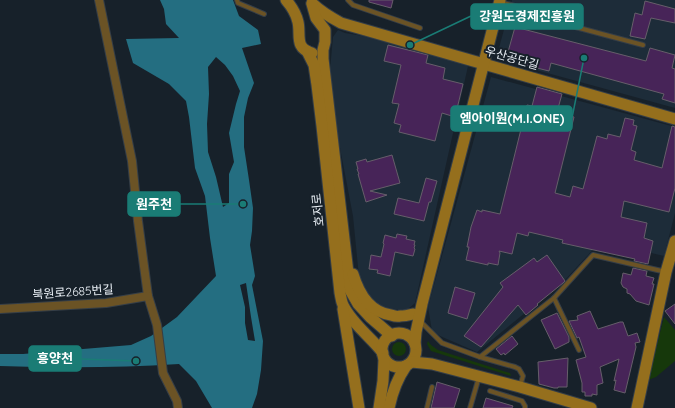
<svg xmlns="http://www.w3.org/2000/svg" width="675" height="408" font-family="Quicksand,'Noto Sans KR',sans-serif">
<style>
.built{fill:#1d2c39}
.green{fill:#16380b}
.water{fill:#246e81;fill-rule:evenodd}
.building{fill:#472458;stroke:#665e6a}
.lines{fill:none;stroke-linecap:round;stroke-linejoin:round}
.lane-casing{stroke:#353e47;stroke-width:6}
.street-casing{stroke:#353e47;stroke-width:10}
.secondary-casing{stroke:#353e47;stroke-width:13}
.lane{stroke:#6b5325;stroke-width:4}
.street{stroke:#6b5325;stroke-width:8}
.secondary{stroke:#956f1d;stroke-width:11}
.labels{text-anchor:middle;stroke-width:4;stroke-linejoin:round;paint-order:stroke}
.street-label{font-size:12px;fill:#eaf0f6;stroke:#17212a}
.leader{fill:none;stroke:#1a7c75;stroke-width:1.5}
.callout-dot{fill:#1a7c75;stroke:#17212a;stroke-width:1.5}
.callout{fill:#1a7c75;stroke:#1a7c75;stroke-width:1.5}
.callout-label{font-size:13px;text-anchor:middle;font-weight:bold;fill:#fff}
</style>
<rect width="100%" height="100%" fill="#17212a"/>
<g class="built">
<polygon points="512,0 675,0 675,108 496,59"/>
<polygon points="338,30 345,33 363,36 451,60 468,66 415,303 408,309 399,310 380,306 367,294 359,277 353,216 337,132 330,70 333,37"/>
<polygon points="491,77 675,127 675,213 664,256 601,241 563,282 477,352 440,336 432,331 428,307"/>
</g>
<g class="green">
<polygon points="664,317 675,330 675,361 656,377 648,380"/>
<polygon points="428,341 431,345 438,350 503,371 510,373 511,376 431,351 427,344"/>
<circle cx="399" cy="349" r="7"/>
</g>
<path class="water" d="M160,0H233L239,16L258,30L261,44L242,48L254,83L248,98L244,117V147L249,180L253,208L252,231L250,245L255,276L252,285L263,341L261,370L257,394L252,408H212L196,381L179,364C119,368 60,368 0,366V354H23L131,345L151,336L177,317L216,276L210,238L205,196L195,168L189,117L186,101L169,84L133,63L126,39L179,38L166,24L164,9ZM216,57L225,65L233,76L240,91L236,104L229,133L234,162L229,174V203L223,207L216,177L208,152L207,124L209,94L208,67ZM246,283L251,317L255,341L248,340L245,323V307L240,285Z"/>
<g class="building">
<polygon points="369,0 393,0 391,8 369,2"/>
<polygon points="645,1 675,9 675,23 651,18 645,39 630,36 635,13 642,15"/>
<polygon points="515,27 646,61 650,48 675,55 672,68 675,69 675,103 662,99 664,94 551,63 549,71 521,64 523,56 508,52"/>
<polygon points="388,45 428,55 426,63 445,68 443,79 463,84 455,117 442,113 435,141 399,132 401,125 394,123 399,104 392,103 401,65 384,61"/>
<polygon points="537,87 562,94 557,112 574,117 555,193 570,197 573,186 583,189 597,136 607,139 608,134 620,137 625,118 634,120 633,125 637,126 631,150 636,152 634,160 662,168 672,126 675,127 675,188 669,212 624,201 621,217 647,223 644,238 653,241 648,264 634,261 635,259 562,243 563,240 529,232 528,236 517,233 512,254 499,251 500,253 498,265 488,263 488,265 466,260 469,247 467,247 471,227 477,210 482,212 482,210 500,214 527,105 532,106"/>
<polygon points="392,155 400,183 370,191 387,195 366,202 358,174 359,174 357,169 358,169 356,162 366,159 367,162"/>
<polygon points="426,178 437,181 431,202 429,202 424,221 394,214 398,198 419,203"/>
<polygon points="397,234 407,236 406,239 415,241 414,245 415,245 414,248 415,249 413,256 395,252 390,276 377,273 378,270 369,269 371,255 381,257 384,244 383,243 385,235 396,238"/>
<polygon points="547,255 565,281 563,283 537,304 538,305 526,315 518,305 481,347 464,336 503,287 500,283 534,258 537,262"/>
<polygon points="633,268 647,271 646,276 654,278 652,284 654,284 649,305 636,301 630,294 627,293 627,289 623,287 621,283 623,273 631,275"/>
<polygon points="455,287 475,293 467,319 448,313"/>
<polygon points="675,304 675,324 665,311"/>
<polygon points="590,311 598,329 620,322 623,322 628,336 637,333 640,342 635,343 636,347 625,393 614,390 616,380 614,381 619,359 600,367 603,383 597,385 597,395 592,394 592,396 585,396 585,392 582,392 582,383 576,360 586,357 579,337 577,338 569,321 578,320 577,316"/>
<polygon points="557,313 569,337 569,342 555,349 541,320"/>
<polygon points="512,336 518,344 505,355 504,353 501,355 496,349"/>
<polygon points="568,358 567,387 558,387 558,388 554,388 539,384 538,362"/>
<polygon points="437,382 460,389 454,408 431,408"/>
<polygon points="486,398 513,406 512,408 483,408"/>
</g>
<g class="lines">
<defs>
<g id="lane">
<polyline points="237,0 238,3 264,14"/>
<polyline points="348,0 353,5 420,28"/>
<polyline points="500,2 569,21 568,25 643,45"/>
<polyline points="554,298 579,350"/>
<polyline points="420,321 442,343 480,357 515,367 519,369 523,376 520,386"/>
<polyline points="480,357 554,298 593,255 666,272"/>
<polyline points="490,391 522,401 525,406 525,408"/>
<polyline points="427,408 432,387"/>
<polyline points="470,408 479,377"/>
</g>
<g id="street">
<polyline points="99,0 132,161 138,221 148,296 157,325 163,373 177,401 178,408"/>
<polyline points="0,309 106,303 148,296"/>
</g>
<g id="secondary">
<path d="M286,0C292,7 296,13 298,22C301,35 294,48 312,53"/>
<path d="M312,3C321,12 330,17 341,23L675,119"/>
<polyline points="312,4 316,18 325,30 325,42 323,50 323,59 350,290 358,304 370,317 392,336"/>
<path d="M307,51L314,65L317,85L322,126L340,293C341,297 341,301 343,305C352,324 371,337 383,353"/>
<path d="M353,274C359,294 370,312 391,315C394,316 397,317 400,316C405,316 409,315 413,314"/>
<polyline points="343,309 359,408"/>
<circle cx="399" cy="350" r="17"/>
<polyline points="415,344 416,332 422,304 500,0"/>
<polyline points="412,362 432,364 520,387 591,408"/>
<polyline points="379,408 383,381 384,359"/>
<path d="M389,408C392,393 397,379 406,366"/>
<polyline points="637,408 666,272 675,241"/>
</g>
</defs>
<use href="#lane" class="lane-casing"/>
<use href="#street" class="street-casing"/>
<use href="#secondary" class="secondary-casing"/>
<use href="#lane" class="lane"/>
<use href="#street" class="street"/>
<use href="#secondary" class="secondary"/>
</g>
<g class="labels">
<g class="street-label">
<text transform="translate(512 58) rotate(16)" y="4">우산공단길</text>
<text transform="translate(318 210) rotate(-96)" y="4">호저로</text>
<text transform="translate(73 292) rotate(-4)" y="4">북원로2685번길</text>
</g>
</g>
<path class="leader" d="M410 45L471 16M584 58L572 118M243 204L180 204M136 361L81 359"/>
<g class="callout-dot">
<circle cx="410" cy="45" r="4"/>
<circle cx="584" cy="58" r="4"/>
<circle cx="243" cy="204" r="4"/>
<circle cx="136" cy="361" r="4"/>
</g>
<g class="callout">
<rect x="471" y="4" width="112" height="25" rx="4"/>
<rect x="451" y="106" width="121" height="25" rx="4"/>
<rect x="128" y="192" width="52" height="24" rx="4"/>
<rect x="29" y="346" width="52" height="25" rx="4"/>
</g>
<g class="callout-label">
<text x="527" y="21">강원도경제진흥원</text>
<text x="512" y="123">엠아이원(M.I.ONE)</text>
<text x="154" y="209">원주천</text>
<text x="55" y="363">흥양천</text>
</g>
</svg>
